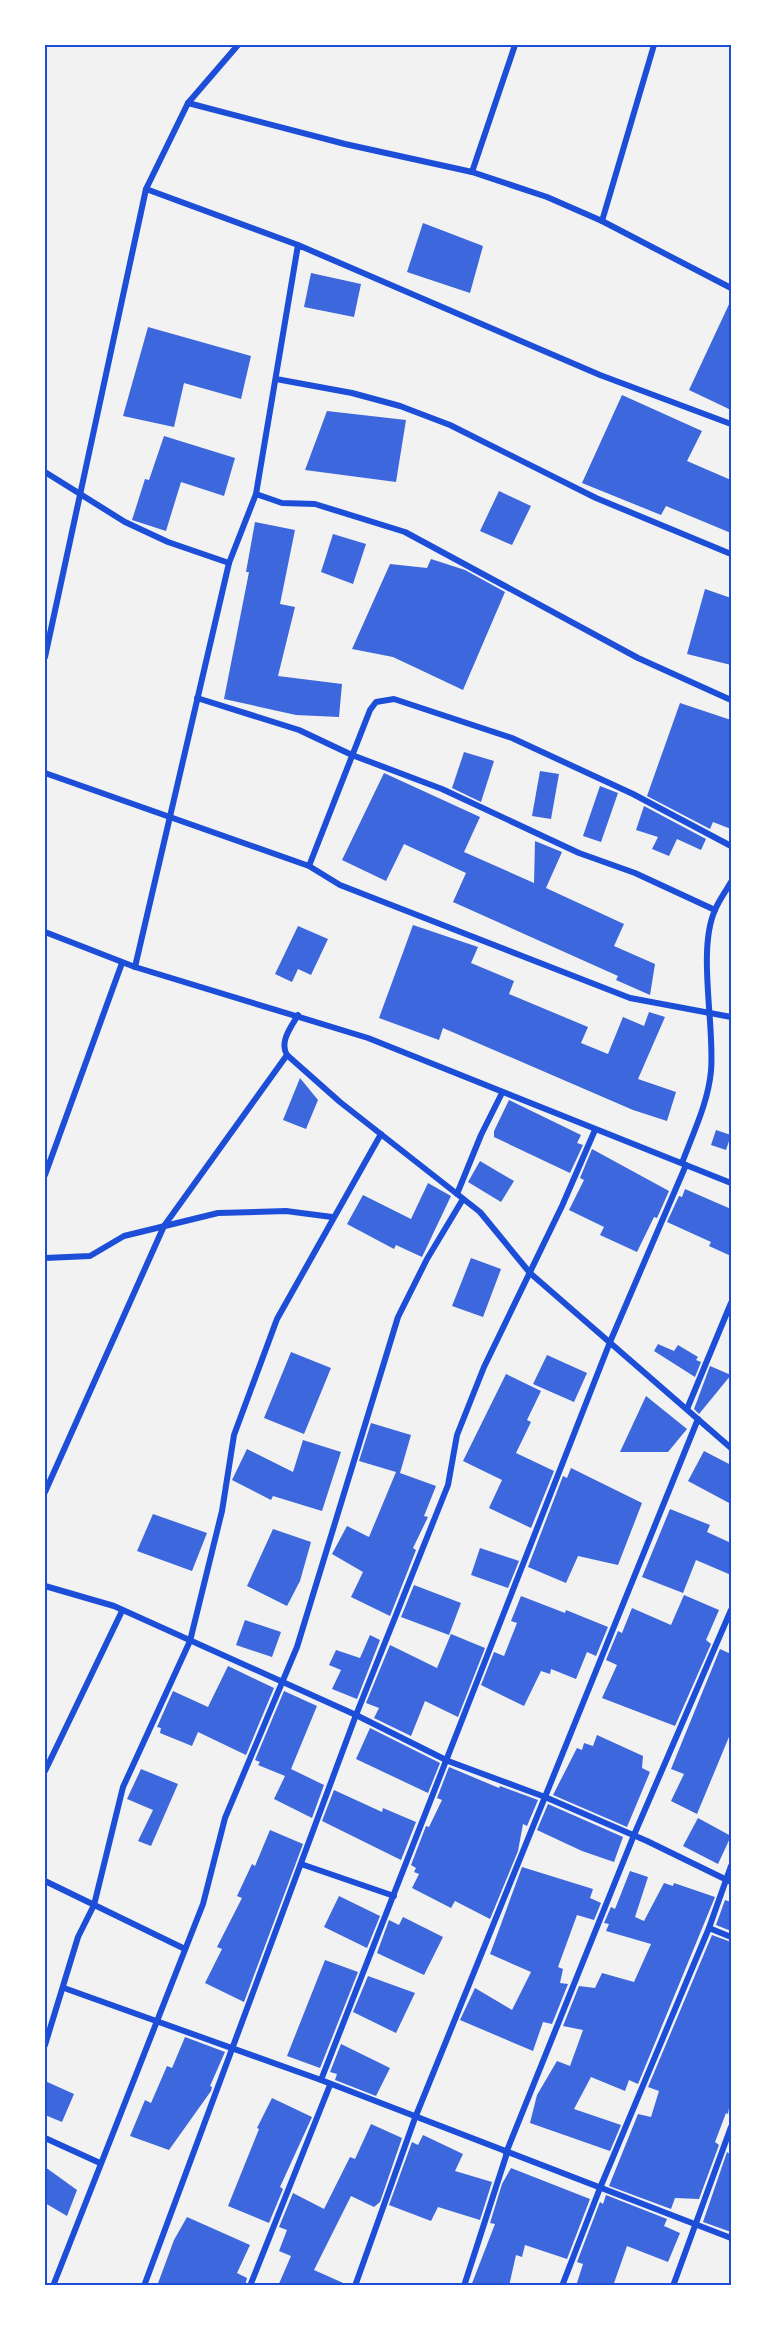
<svg xmlns="http://www.w3.org/2000/svg" width="776" height="2331" font-family="'Archivo Narrow',sans-serif">
<style>
.building{fill:#3d67dc}
.lines{fill:none;stroke-linecap:round;stroke-linejoin:round}
.minor{stroke:#1d4ed8;stroke-width:6}
.neatline{fill:none;stroke:#1d4ed8;stroke-width:2}
</style>
<rect width="100%" height="100%" fill="#f2f2f2"/>
<g class="building">
<polygon points="423,223 483,246 470,293 407,272"/>
<polygon points="311,273 361,284 354,317 304,307"/>
<polygon points="731,300 731,410 689,390"/>
<polygon points="148,327 251,356 241,399 184,383 174,427 123,416"/>
<polygon points="622,395 702,431 687,461 731,480 731,533 666,506 661,515 582,483"/>
<polygon points="327,411 406,420 396,482 305,470"/>
<polygon points="164,436 235,458 224,496 181,482 166,531 132,520 145,479 149,480"/>
<polygon points="499,491 531,506 512,545 480,531"/>
<polygon points="255,522 295,530 280,604 295,607 278,676 342,684 339,717 296,715 224,699 249,572 246,572"/>
<polygon points="333,534 366,544 353,584 321,572"/>
<polygon points="431,559 465,570 505,592 463,690 393,657 352,649 390,564 427,568"/>
<polygon points="705,589 731,598 731,665 687,654"/>
<polygon points="680,703 731,720 731,829 713,822 710,829 647,796"/>
<polygon points="464,752 494,761 481,802 452,788"/>
<polygon points="540,771 559,774 551,819 532,816"/>
<polygon points="384,773 480,817 464,852 534,883 535,841 562,852 546,888 624,924 614,946 655,964 650,995 616,980 618,976 453,902 466,873 404,844 386,881 342,860"/>
<polygon points="600,786 618,793 601,842 583,836"/>
<polygon points="644,806 706,839 701,850 677,839 669,856 652,849 658,837 636,830"/>
<polygon points="413,925 478,947 471,963 514,981 509,994 588,1027 581,1043 608,1054 623,1017 644,1026 649,1012 665,1017 638,1079 676,1092 667,1121 633,1110 443,1028 439,1040 379,1018"/>
<polygon points="298,926 328,939 311,975 298,969 292,982 275,974"/>
<polygon points="300,1078 318,1100 306,1129 283,1120"/>
<polygon points="509,1100 581,1135 577,1143 583,1145 570,1173 494,1137 494,1131"/>
<polygon points="716,1130 731,1135 726,1150 711,1145"/>
<polygon points="592,1149 669,1191 657,1218 654,1217 637,1252 600,1235 604,1227 569,1210 584,1180 580,1178"/>
<polygon points="480,1161 514,1181 501,1202 468,1182"/>
<polygon points="428,1183 451,1196 422,1257 396,1245 394,1249 347,1224 363,1195 411,1219"/>
<polygon points="685,1189 731,1209 731,1256 709,1246 711,1242 667,1222 679,1196 682,1197"/>
<polygon points="471,1258 501,1269 483,1317 452,1306"/>
<polygon points="658,1344 674,1351 678,1345 698,1357 696,1360 701,1362 695,1377 654,1351"/>
<polygon points="291,1352 331,1368 304,1434 264,1418"/>
<polygon points="547,1355 587,1373 574,1402 533,1384"/>
<polygon points="710,1366 731,1375 699,1414 694,1409"/>
<polygon points="506,1374 541,1391 527,1420 531,1422 516,1453 554,1471 531,1528 489,1508 502,1480 463,1461"/>
<polygon points="646,1396 687,1429 668,1452 620,1452"/>
<polygon points="371,1423 411,1435 400,1473 436,1486 424,1516 428,1517 413,1548 416,1550 390,1616 351,1597 363,1572 332,1554 347,1526 369,1537 396,1472 359,1461"/>
<polygon points="303,1440 341,1452 322,1511 273,1496 271,1500 232,1480 247,1449 293,1472"/>
<polygon points="704,1451 731,1465 731,1504 688,1481"/>
<polygon points="571,1468 642,1503 618,1565 578,1556 566,1583 528,1567 563,1476 567,1478"/>
<polygon points="670,1509 710,1525 707,1532 731,1543 731,1575 696,1560 683,1593 642,1577"/>
<polygon points="153,1514 207,1533 192,1571 137,1551"/>
<polygon points="273,1529 311,1542 300,1581 287,1606 247,1586"/>
<polygon points="480,1548 519,1561 508,1588 471,1575"/>
<polygon points="414,1585 461,1603 449,1635 401,1617"/>
<polygon points="684,1595 719,1610 706,1640 711,1644 675,1726 602,1698 617,1665 606,1660 618,1631 622,1633 632,1608 671,1625"/>
<polygon points="521,1596 565,1613 566,1610 608,1627 596,1656 587,1652 576,1679 551,1669 550,1674 541,1671 524,1706 481,1685 494,1652 504,1656 517,1623 511,1621"/>
<polygon points="245,1620 281,1632 272,1657 236,1645"/>
<polygon points="451,1634 485,1648 458,1717 425,1701 411,1736 374,1718 379,1708 366,1703 390,1645 437,1668"/>
<polygon points="370,1635 380,1640 357,1699 332,1689 341,1670 329,1665 336,1650 360,1658"/>
<polygon points="720,1649 731,1654 731,1732 697,1814 671,1801 684,1774 671,1769"/>
<polygon points="228,1666 274,1688 246,1755 198,1732 192,1746 160,1733 161,1728 157,1727 173,1691 208,1707"/>
<polygon points="284,1691 317,1706 291,1769 324,1785 312,1818 274,1799 285,1776 258,1765 260,1762 255,1760"/>
<polygon points="370,1728 440,1763 428,1793 356,1759"/>
<polygon points="597,1735 643,1756 642,1768 650,1772 627,1827 553,1795 577,1748 582,1750 584,1743 593,1746"/>
<polygon points="449,1767 499,1788 500,1786 538,1800 527,1826 523,1824 518,1851 490,1919 455,1901 451,1908 412,1888 419,1874 414,1872 416,1868 411,1865 426,1826 429,1827 442,1800 437,1798"/>
<polygon points="141,1769 178,1784 151,1846 138,1841 153,1810 127,1799"/>
<polygon points="334,1790 382,1812 383,1808 416,1822 401,1860 322,1821"/>
<polygon points="548,1804 623,1837 614,1862 582,1851 537,1830"/>
<polygon points="698,1818 731,1836 718,1864 683,1846"/>
<polygon points="270,1830 303,1844 244,2002 205,1983 222,1949 217,1947 242,1898 237,1896 252,1864 255,1866"/>
<polygon points="522,1867 593,1889 590,1898 601,1903 594,1920 577,1915 558,1967 563,1969 560,1983 568,1984 552,2024 543,2022 533,2051 460,2020 475,1988 512,2010 531,1972 490,1954"/>
<polygon points="630,1871 648,1877 635,1917 644,1921 664,1883 673,1886 674,1883 715,1897 638,2084 629,2080 625,2091 591,2077 574,2109 621,2125 610,2151 530,2123 537,2095 557,2061 570,2066 583,2030 563,2026 579,1986 595,1988 602,1973 634,1982 651,1944 606,1931 609,1924 604,1923 611,1907 615,1909"/>
<polygon points="339,1896 380,1916 367,1948 324,1927"/>
<polygon points="725,1900 731,1902 731,1931 716,1925"/>
<polygon points="403,1917 443,1937 424,1975 377,1953 389,1920 399,1925"/>
<polygon points="712,1935 731,1942 731,2096 728,2114 726,2113 715,2142 719,2145 699,2199 675,2198 671,2209 609,2186 638,2114 651,2117 659,2091 648,2087"/>
<polygon points="325,1960 358,1972 320,2068 287,2056"/>
<polygon points="368,1976 415,1993 396,2033 353,2012"/>
<polygon points="185,2037 225,2052 210,2086 212,2087 211,2091 169,2150 130,2136 145,2100 151,2103 167,2066 172,2068"/>
<polygon points="341,2044 390,2068 376,2096 335,2080 337,2074 330,2072"/>
<polygon points="45,2081 74,2094 62,2122 45,2115"/>
<polygon points="272,2098 312,2117 280,2187 283,2189 269,2223 228,2206 259,2129 257,2128"/>
<polygon points="371,2124 402,2138 380,2202 374,2207 351,2196 314,2270 350,2286 278,2286 291,2256 279,2251 287,2230 279,2227 293,2193 324,2209 350,2157 355,2159"/>
<polygon points="423,2135 463,2154 455,2171 492,2182 480,2220 438,2207 431,2221 389,2205 412,2142 418,2145"/>
<polygon points="727,2152 731,2155 731,2232 703,2222"/>
<polygon points="45,2167 77,2190 67,2216 45,2203"/>
<polygon points="511,2168 590,2199 567,2259 525,2245 522,2257 516,2255 509,2286 471,2286 495,2224 490,2223 502,2184"/>
<polygon points="606,2195 667,2219 664,2226 680,2233 668,2262 627,2246 613,2286 576,2286 583,2264 577,2262 600,2202 603,2204"/>
<polygon points="187,2217 250,2245 237,2273 247,2278 245,2286 157,2286 174,2240"/>
</g>
<g class="lines">
<g class="minor">
<polyline points="188,103 238,45"/>
<polyline points="472,172 515,45"/>
<polyline points="146,189 298,245"/>
<polyline points="602,221 654,45"/>
<polyline points="276,379 352,393 400,406 450,425 596,498 731,554"/>
<polyline points="45,472 125,522 168,542 229,563"/>
<polyline points="256,494 282,503 315,504 405,532 638,658 731,700"/>
<polyline points="45,657 146,189 188,103 345,144 472,172 547,197 602,221 731,288"/>
<polyline points="197,698 299,730 352,755 442,789 579,853 635,873 715,910"/>
<polyline points="45,773 309,866 340,885 630,998 731,1017"/>
<polyline points="309,866 370,710 376,702 394,699 512,738 633,794 731,846"/>
<polyline points="45,932 135,967 368,1038 731,1183"/>
<polyline points="135,967 229,563 256,494 298,245 600,375 731,424"/>
<path d="M298,1015C291,1027 279,1042 287,1055L340,1102L480,1212L530,1273L731,1448"/>
<path d="M682,1163C693,1133 708,1103 711,1071C715,1026 697,950 715,910C719,900 726,891 731,882"/>
<polyline points="45,1175 122,963"/>
<polyline points="457,1194 481,1135 502,1093"/>
<polyline points="45,1258 90,1256 124,1236 218,1213 286,1211 332,1217"/>
<polyline points="687,1409 731,1303"/>
<polyline points="45,1492 164,1226 287,1055"/>
<polyline points="45,1586 114,1606 356,1715 448,1761 545,1797 647,1841 731,1882"/>
<polyline points="45,1771 122,1611"/>
<polyline points="301,1864 394,1896"/>
<polyline points="45,1881 185,1949"/>
<polyline points="709,1928 731,1937"/>
<polyline points="64,1988 321,2080 731,2238"/>
<polyline points="45,2045 78,1937 94,1905 123,1787 190,1641 222,1511 234,1435 277,1319 381,1134"/>
<polyline points="321,2080 610,1342 686,1165"/>
<polyline points="45,2138 100,2163"/>
<polyline points="506,2153 634,1835 731,1610"/>
<polyline points="53,2286 203,1904 225,1818 297,1647 398,1317 427,1259 463,1199"/>
<polyline points="144,2286 356,1715 448,1485 457,1435 484,1367 562,1206 595,1130"/>
<polyline points="250,2286 330,2085"/>
<polyline points="355,2286 415,2118 698,1419"/>
<polyline points="464,2286 507,2153"/>
<polyline points="562,2286 600,2188 709,1928 731,1866"/>
<polyline points="673,2286 731,2127"/>
</g>
</g>
<rect width="776" height="2331" fill="none" stroke="#ffffff" stroke-width="93"/>
<rect x="46" y="46" width="684" height="2238" class="neatline"/>
</svg>
